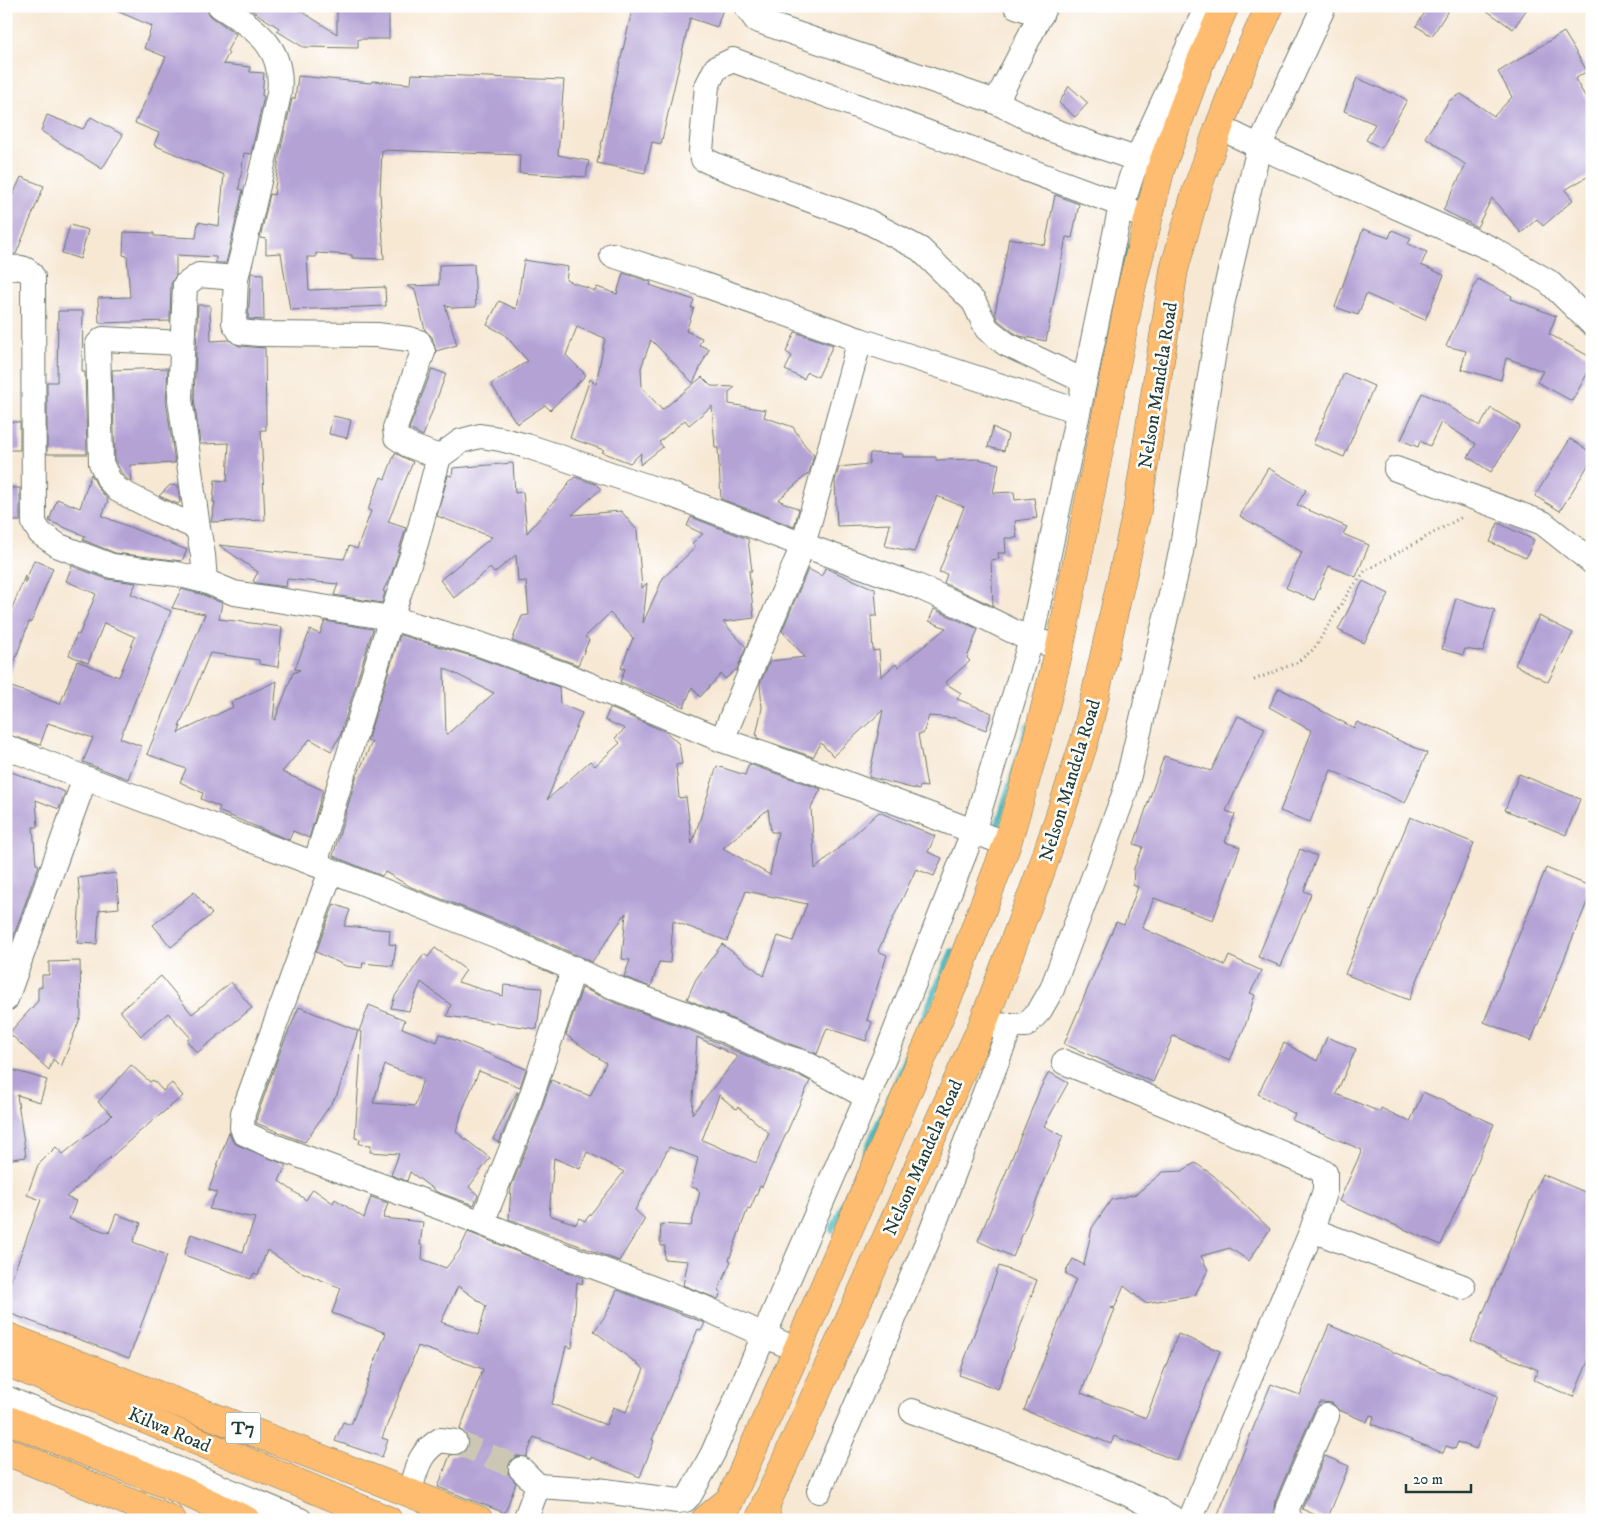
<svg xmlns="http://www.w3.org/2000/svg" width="1598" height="1526" font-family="'IM FELL DW Pica',serif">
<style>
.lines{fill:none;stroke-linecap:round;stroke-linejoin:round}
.stream{stroke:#43b3ba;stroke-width:6}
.building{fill:#b4a2d5;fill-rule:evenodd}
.minor-tunnel{stroke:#ccc6b4;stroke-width:24;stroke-dasharray:24 12;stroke-linecap:butt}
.minor-casing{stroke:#6b796c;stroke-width:26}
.major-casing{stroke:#6b796c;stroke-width:29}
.highway-casing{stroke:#6b796c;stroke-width:29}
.path{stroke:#6b796c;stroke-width:3;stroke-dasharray:1 4;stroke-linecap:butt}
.minor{stroke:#fff;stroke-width:24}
.major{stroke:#fdbc6f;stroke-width:28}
.highway{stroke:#fdbc6f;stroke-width:28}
.labels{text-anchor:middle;stroke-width:5;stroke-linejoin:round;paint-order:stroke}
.shield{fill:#fff;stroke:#627771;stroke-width:1}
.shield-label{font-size:18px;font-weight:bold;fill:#1f3d34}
.street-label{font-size:19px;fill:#1f3d34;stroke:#fff}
</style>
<rect width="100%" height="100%" fill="#fff"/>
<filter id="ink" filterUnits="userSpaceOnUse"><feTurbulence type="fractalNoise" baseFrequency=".02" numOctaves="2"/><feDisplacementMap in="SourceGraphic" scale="10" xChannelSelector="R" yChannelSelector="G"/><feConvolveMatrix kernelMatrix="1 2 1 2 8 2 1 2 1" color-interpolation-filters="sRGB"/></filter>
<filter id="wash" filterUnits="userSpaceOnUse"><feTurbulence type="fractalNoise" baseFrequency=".0096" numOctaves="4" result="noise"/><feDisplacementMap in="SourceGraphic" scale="20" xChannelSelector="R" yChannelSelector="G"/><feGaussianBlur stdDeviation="1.12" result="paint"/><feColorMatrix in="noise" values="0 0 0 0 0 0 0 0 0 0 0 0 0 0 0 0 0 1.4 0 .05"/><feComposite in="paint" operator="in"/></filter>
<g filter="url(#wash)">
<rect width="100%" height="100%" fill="#f7e8d4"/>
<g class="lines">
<g class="stream">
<polyline points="1123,265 1127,246"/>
<polyline points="995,834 1027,726"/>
<polyline points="832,1230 952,951"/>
</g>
</g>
<g id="blocks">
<g class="building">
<polygon points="105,6 206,6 208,13 212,17 236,34 227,51 229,53 223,64 250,67 250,72 264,73 262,96 264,96 251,154 244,153 239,189 243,190 226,263 216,263 216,257 176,255 176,275 171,284 170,321 99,323 98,298 130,297 127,256 123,255 124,232 154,233 154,236 196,238 198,222 219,226 224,175 154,145 159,133 135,123 166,57 144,48 152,26"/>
<polygon points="245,6 293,6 337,34 337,6 389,6 389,39 358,39 358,48 303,47 277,31 279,28"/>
<polygon points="633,6 724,6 717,27 690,18 661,144 652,142 645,173 597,163"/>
<polygon points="1429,6 1451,6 1432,36 1416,26"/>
<polygon points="1480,6 1529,6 1513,29"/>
<polygon points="1564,32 1587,71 1575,79 1592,108 1592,174 1565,190 1573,200 1543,226 1537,219 1521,233 1492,198 1477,227 1443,210 1466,165 1425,137 1450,100 1461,94 1494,116 1512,97 1498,72"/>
<polygon points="412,74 564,80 558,155 589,161 586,177 519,173 520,155 382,150 380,193 384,259 352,258 352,255 316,253 316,257 307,257 309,290 385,287 386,306 290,310 281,253 266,254 266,239 260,238 270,194 274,195 279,157 292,99 295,99 298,76 371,83 372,81 411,84"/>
<polygon points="1357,78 1391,93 1392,92 1407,100 1381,148 1366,140 1375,124 1344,111"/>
<polygon points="1069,86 1088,103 1075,117 1059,103"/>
<polygon points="47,115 83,129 91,117 123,135 102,169 41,131"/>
<polygon points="21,177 44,186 16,254 6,254 6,194 12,197"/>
<polygon points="1055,195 1079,204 1072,238 1066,237 1046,341 1020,336 1013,332 998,320 995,313 1009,238 1045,245"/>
<polygon points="70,225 88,230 80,259 62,253"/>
<polygon points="1363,229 1389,238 1392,230 1411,238 1408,244 1427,252 1421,265 1444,275 1425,320 1366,294 1358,315 1335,307"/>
<polygon points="524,260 568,267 566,280 595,291 597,287 617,294 623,273 651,282 650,285 694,300 691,308 694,308 686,331 702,338 699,345 709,349 693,383 651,340 641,368 642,387 662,410 702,377 711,386 735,387 729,392 729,404 766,410 764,417 793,427 804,444 814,455 809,473 778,500 799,509 794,527 721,499 718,448 715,448 712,406 689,425 685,420 659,442 663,447 640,465 641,453 630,463 602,452 604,450 570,438 590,379 596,384 605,338 577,327 566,355 586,375 550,410 545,405 517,424 491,384 528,361 504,334 487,325 499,301 516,309"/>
<polygon points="474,264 476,307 452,308 445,305 457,345 436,351 432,337 425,330 415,290 407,286 439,285 439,265"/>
<polygon points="251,273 263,274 264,320 248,319"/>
<polygon points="1478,279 1512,296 1511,299 1556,316 1549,334 1592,358 1592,365 1572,401 1537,382 1543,371 1506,358 1501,380 1461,369 1466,351 1446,346"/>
<polygon points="198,305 210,305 211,341 229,340 239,346 265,348 266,430 261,430 265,520 211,522 215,502 213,502 215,480 227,481 229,443 200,444 194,398"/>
<polygon points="58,311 83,311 82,372 85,372 87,454 47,454 47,382 57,382"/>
<polygon points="795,332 833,345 818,377 807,372 804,379 785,370 792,356 786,352"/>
<polygon points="168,368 166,401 175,463 130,465 132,482 127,479 121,472 115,460 112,370"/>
<polygon points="432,369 446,374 423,436 409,429"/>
<polygon points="1344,373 1374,386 1344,457 1313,444"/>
<polygon points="1422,393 1444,403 1480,426 1491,408 1520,426 1491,472 1468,457 1476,444 1441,422 1430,446 1420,441 1418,447 1401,440"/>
<polygon points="333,416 351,420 347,438 329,434"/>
<rect x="6" y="422" width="14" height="28"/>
<polygon points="993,427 1008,435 1004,451 988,447"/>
<polygon points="1570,439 1592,453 1592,459 1560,511 1535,496"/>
<polygon points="395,453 413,462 388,522 406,528 392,573 383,591 385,592 382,603 334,595 338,584 287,579 286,587 256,583 253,581 258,572 219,545 344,559 349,546 357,549 371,511 368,510 381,477 385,479"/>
<polygon points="870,453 903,454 903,457 936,457 936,460 979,459 999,464 993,493 1014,492 1015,500 1034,498 1037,518 1015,521 1017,538 1005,538 1006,553 998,553 999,559 991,560 993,606 944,583 947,574 939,572 964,507 937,496 914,552 885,546 890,524 837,526 835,481 839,467 869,464"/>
<polygon points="513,463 515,493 523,492 527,533 569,484 568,483 575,477 596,484 601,489 572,515 621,511 637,530 642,588 647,583 643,623 663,578 695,548 692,543 703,534 687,526 691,517 748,539 752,571 749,571 754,618 723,622 746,647 737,669 725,679 721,674 700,697 692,687 684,707 620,682 625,669 621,668 633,638 634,639 610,613 585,637 589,640 578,665 512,641 522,616 529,615 526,581 518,582 516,555 494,573 490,568 454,598 440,580 492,537 437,516 448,475 452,476 453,468"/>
<polygon points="1268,468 1306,490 1297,505 1347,527 1343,534 1369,545 1356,577 1329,566 1314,600 1286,588 1302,552 1240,516"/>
<polygon points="91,474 99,489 108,500 102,516 187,550 182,561 115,553 83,540 85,536 49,521 57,499 80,508"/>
<polygon points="170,485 178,486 180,502 178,504 159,496"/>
<rect x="6" y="488" width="14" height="33"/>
<polygon points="1498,523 1534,540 1526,558 1490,542"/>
<polygon points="34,560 53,568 31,623 29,622 8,679 6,679 6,623 25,576 25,583"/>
<polygon points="72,566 107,579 136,583 131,594 171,611 120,738 141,746 128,779 83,762 93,738 48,723 40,745 6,734 6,685 60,704 77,661 119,677 135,637 104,623 88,663 69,655 77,634 79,635 96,594 66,581"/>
<polygon points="825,568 875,589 877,616 871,616 873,651 879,650 881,677 896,664 898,667 946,628 929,621 934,609 978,629 967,658 970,661 945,683 961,693 957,699 992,713 986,730 955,718 929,716 923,734 918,734 927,787 920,786 919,790 869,777 883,710 833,756 821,743 813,757 757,738 758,735 756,735 762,708 760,683 770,661 805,657 782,631 808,569 822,576"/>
<polygon points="1363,581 1389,594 1364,643 1338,630"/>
<polygon points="181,589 201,594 222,603 219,619 282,627 278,667 259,664 259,660 210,653 179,727 181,726 178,733 233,707 231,702 277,681 273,719 275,720 293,673 300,670 295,669 310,630 320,634 325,621 373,629 340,736 331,751 310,739 282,772 323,790 309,838 293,831 289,840 218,811 220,807 201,799 203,793 180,782 186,769 147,754 205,614 172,608"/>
<polygon points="1456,598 1495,610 1483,652 1465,649 1463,655 1442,649"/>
<polygon points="1539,616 1573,633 1548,682 1515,665"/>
<path d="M400,635L478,658L559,687L560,704L582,713L547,800L590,761L595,766L620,743L615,738L625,729L605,720L610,708L666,732L679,744L682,764L676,765L679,798L686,797L692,844L717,766L745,775L749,764L821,789L811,808L815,869L879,812L935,836L928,852L942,858L934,876L916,869L878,951L887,955L867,1020L872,1022L866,1041L827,1028L817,1054L787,1043L687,999L696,979L722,944L764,976L778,936L793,941L807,904L746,891L727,941L673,921L670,963L659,962L651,987L624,977L630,960L622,959L626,913L592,962L511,926L411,887L385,872L382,876L333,856L356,778L372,742L367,741ZM444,668L494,693L446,735ZM768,809L771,832H778L770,875L723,848Z"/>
<polygon points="1279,688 1354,728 1357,722 1427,753 1405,803 1331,770 1310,822 1280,811 1312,731 1269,707"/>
<polygon points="1238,716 1265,728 1226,811 1235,814 1225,842 1240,847 1213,920 1154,898 1142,928 1225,965 1229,956 1262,971 1250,993 1255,995 1245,1026 1230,1060 1173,1036 1153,1082 1064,1044 1116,922 1124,925 1138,887 1133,885 1134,868 1143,847 1134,844 1164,756 1211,771"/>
<polygon points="6,770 65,792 59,809 36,800 38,827 33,827 36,864 39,865 6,957"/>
<polygon points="1519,774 1580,799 1566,835 1505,810"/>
<polygon points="1410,817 1474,843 1409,1000 1345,974"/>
<polygon points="1300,849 1317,856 1304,891 1311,894 1281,966 1258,957 1289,882 1288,881"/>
<polygon points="1546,868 1592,887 1592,890 1531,1041 1484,1022"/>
<polygon points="116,873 119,908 99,910 97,944 77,943 80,897 78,878"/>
<polygon points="194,892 212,914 171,947 153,925"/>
<polygon points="334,904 350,910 344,926 390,930 389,944 396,945 393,966 363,963 362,968 346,966 316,952"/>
<polygon points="435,948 466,970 458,982 503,996 504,985 542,988 537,1029 447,1016 451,1005 421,982 409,1011 391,1008 395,996 424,954 428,957"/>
<polygon points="80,961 81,1016 61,1067 53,1059 49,1070 9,1033 38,1001 38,988 42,987 42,975 49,975 49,962"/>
<polygon points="161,976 192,1014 231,982 252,1008 197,1053 187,1041 190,1037 168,1013 141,1036 120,1011"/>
<path d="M582,988L618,1004L685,1028L776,1069L800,1076L810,1081L762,1187L760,1186L750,1209L748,1208L729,1260L731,1261L718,1291L721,1292L718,1299L683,1285L688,1261L664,1259L665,1246H661V1242H660L661,1224L691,1226L700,1192L698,1191V1189L691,1187L698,1158L669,1147L635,1210L645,1219L619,1261L509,1219L511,1187L539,1117L551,1080L590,1096L606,1063L566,1035ZM697,1037L738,1057L692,1114ZM719,1095L736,1109L738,1107L769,1133L756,1163L702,1140ZM587,1152L624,1172L585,1221L579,1218L576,1224L549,1215L554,1158L580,1169Z"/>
<path d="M369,1005L405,1020L402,1028L437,1042L440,1034L526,1069L520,1087L479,1071L460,1116H461L456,1132L490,1158L469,1187L478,1195L474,1205L437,1192L410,1172L407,1181L391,1175L399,1154L370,1152L371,1145L359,1144L360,1139L355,1138L362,1032L359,1031ZM385,1065L423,1079L415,1106L373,1103Z"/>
<polygon points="299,1007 358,1031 337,1095 305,1142 296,1139 256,1123 257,1116 281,1049"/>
<polygon points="1327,1037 1356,1049 1336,1094 1380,1112 1381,1108 1410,1122 1423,1092 1494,1124 1441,1245 1339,1201 1362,1150 1292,1120 1295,1114 1258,1094 1284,1043 1317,1061"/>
<polygon points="131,1065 150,1082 153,1080 163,1091 172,1083 183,1096 138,1133 66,1197 76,1201 69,1219 109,1233 116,1214 141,1223 133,1242 167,1255 129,1358 6,1312 6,1293 41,1200 27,1195 38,1165 56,1147 63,1154 112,1115 98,1102"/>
<polygon points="6,1068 47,1080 40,1102 17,1095 26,1157 6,1160"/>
<polygon points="1049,1072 1068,1083 1044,1126 1063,1136 1013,1257 978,1241 1040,1089"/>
<polygon points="517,1092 518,1092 513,1107 499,1143 493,1139"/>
<path d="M229,1132L233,1142L238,1145L286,1165L279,1181L306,1200L313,1189L333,1203L335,1199L364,1218L371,1197L388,1203L383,1218L423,1222L420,1245H423L422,1259L446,1268L459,1251L468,1232L583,1278L582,1284L577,1282L572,1348L566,1346L552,1404L606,1425L613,1407L626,1412L644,1369L594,1331L606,1315L617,1290L705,1323L701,1331L698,1329L652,1440L654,1441L640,1477L591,1457V1459L534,1437L526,1457L517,1456L511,1460L508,1465V1473L516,1483L505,1513L438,1487L450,1455L461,1454L466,1451L468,1444L467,1436L460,1429L483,1369L418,1346L382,1438L388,1440L382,1457L335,1441L343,1422L351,1425L386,1333L332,1313L341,1288L299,1271L267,1250L258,1275L254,1273L251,1279L184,1255L191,1234L243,1252L255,1218L209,1209L217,1192L209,1190ZM458,1286L486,1306L478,1335L441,1322Z"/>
<polygon points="1195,1163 1213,1175 1270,1229 1249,1261 1230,1248 1201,1256 1208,1270 1195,1295 1145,1303 1124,1286 1115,1307 1111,1308 1115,1309 1081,1393 1146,1418 1178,1334 1220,1351 1177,1461 1114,1436 1111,1444 1024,1410 1076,1279 1065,1273 1073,1259 1084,1265 1092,1228 1111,1200 1136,1194 1163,1172 1182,1171"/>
<polygon points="1542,1174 1592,1195 1592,1352 1573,1397 1534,1380 1538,1370 1471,1341"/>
<polygon points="999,1266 1037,1280 998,1389 959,1375"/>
<polygon points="1329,1325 1498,1396 1476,1449 1458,1442 1455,1449 1446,1446 1443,1453 1372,1424 1374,1416 1370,1415 1367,1422 1339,1410 1332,1403 1320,1402 1314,1411 1275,1501 1273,1520 1216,1520 1271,1384 1300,1395"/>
<polygon points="1325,1456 1349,1466 1327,1520 1302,1509"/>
</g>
</g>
</g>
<g filter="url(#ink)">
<use href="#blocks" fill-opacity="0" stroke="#6b796c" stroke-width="1"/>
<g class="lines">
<polyline class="minor-tunnel" points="455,1442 521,1469"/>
<defs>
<g id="minor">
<path d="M220,6C256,30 285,46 279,94L243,251L236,278L234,323L240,332L259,334L377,335L409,339L419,342L423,352L395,428L396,437L408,445L439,457"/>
<polyline points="746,6 756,20 996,102 1052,130 1153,165"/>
<polyline points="1016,6 1041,15"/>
<polyline points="996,102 1045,6"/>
<polyline points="1219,127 1256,145 1492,249 1549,282 1592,324"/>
<polyline points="612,255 699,283 860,340 1078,411"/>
<path d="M6,268C18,268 26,265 33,277L34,523L40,533L59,546L112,566L177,574L205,581L234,593L391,618L482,645L571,677L722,740L840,781L1007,844"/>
<polyline points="182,343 103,339 98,344 101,463 109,480 118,490 159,511 198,528"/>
<polyline points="1084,381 1006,344 987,329 974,302 920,249 867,221 718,166 703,159 701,151 707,86 716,68 733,60 1122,205 1135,213"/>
<polyline points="1396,469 1543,523 1592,562"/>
<polyline points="205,581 203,555 198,528 180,399 185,285 199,275 236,278"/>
<polyline points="722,740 803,545 860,340"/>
<polyline points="6,747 85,778 315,864 505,939 623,991 690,1015 782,1056 805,1063 867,1097"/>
<polyline points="315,864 391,618 416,543 439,457 461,441 480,436 500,439 527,446 667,493 803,545 917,586 970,610 1031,640 1045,643"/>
<polyline points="331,871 243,1113 242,1127 244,1133 263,1142 482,1223 562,1255 698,1305 797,1350"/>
<polyline points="6,999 85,778"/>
<polyline points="982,1026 1026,1025 1040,1010 1052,989 1125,792 1181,552 1221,309 1259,147 1324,6"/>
<polyline points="1064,1062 1317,1168 1325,1173 1325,1190 1312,1230 1190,1520"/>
<polyline points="482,1223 526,1112 574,968"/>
<polyline points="1312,1230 1463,1287"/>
<polyline points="6,1398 300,1520"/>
<polyline points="912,1411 1053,1463 1128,1494 1177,1520"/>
<polyline points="521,1469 538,1486"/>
<polyline points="819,1491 928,1240 1011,1025"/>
<path d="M409,1492C417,1469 418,1453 440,1440L455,1442"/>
<polyline points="525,1520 538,1486 598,1490 678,1501 685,1500 690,1495 713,1453 891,1042 973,832 1031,640 1119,215 1137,159 1207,6"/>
<polyline points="1291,1520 1287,1515 1288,1506 1327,1416"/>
</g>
<g id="major">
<polyline points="721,1520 797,1350 955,981 1007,844 1036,744 1060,647 1131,290 1148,220 1161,168 1200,63 1225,6"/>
<polyline points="759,1520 982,1026 1042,868 1085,740 1137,511 1174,270 1195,195 1219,127 1242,67 1270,6"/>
</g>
<g id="highway">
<polyline points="6,1336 479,1520"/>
<polyline points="6,1362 388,1520"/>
<polyline points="6,1419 183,1491 246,1520"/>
<polyline points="6,1451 172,1520"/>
<polyline points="705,1520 728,1501"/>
<polyline points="766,1520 766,1502"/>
</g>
</defs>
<use href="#minor" class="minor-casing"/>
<use href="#major" class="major-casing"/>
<use href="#highway" class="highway-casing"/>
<polyline class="path" points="1254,680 1296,663 1314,649 1348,593 1365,571 1462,517"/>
<use href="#minor" class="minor"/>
<use href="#major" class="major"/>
<use href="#highway" class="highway"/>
</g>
</g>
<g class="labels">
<rect class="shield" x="225.5" y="1412.5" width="35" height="31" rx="4"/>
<g class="shield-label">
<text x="243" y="1434">T7</text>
</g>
<g class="street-label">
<text transform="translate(1157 385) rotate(-81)" y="7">Nelson Mandela Road</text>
<text transform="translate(1069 780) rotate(-73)" y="7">Nelson Mandela Road</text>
<text transform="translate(922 1157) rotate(-66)" y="7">Nelson Mandela Road</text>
<text transform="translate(170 1429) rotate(23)" y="7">Kilwa Road</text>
</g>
</g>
<rect width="1598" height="1526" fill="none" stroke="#fff" stroke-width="25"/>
<path d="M1406 1484v8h65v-8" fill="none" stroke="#1f3d34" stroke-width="2.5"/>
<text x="1413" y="1484" font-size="15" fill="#1f3d34" stroke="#ffffff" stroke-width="4" paint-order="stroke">20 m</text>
</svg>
